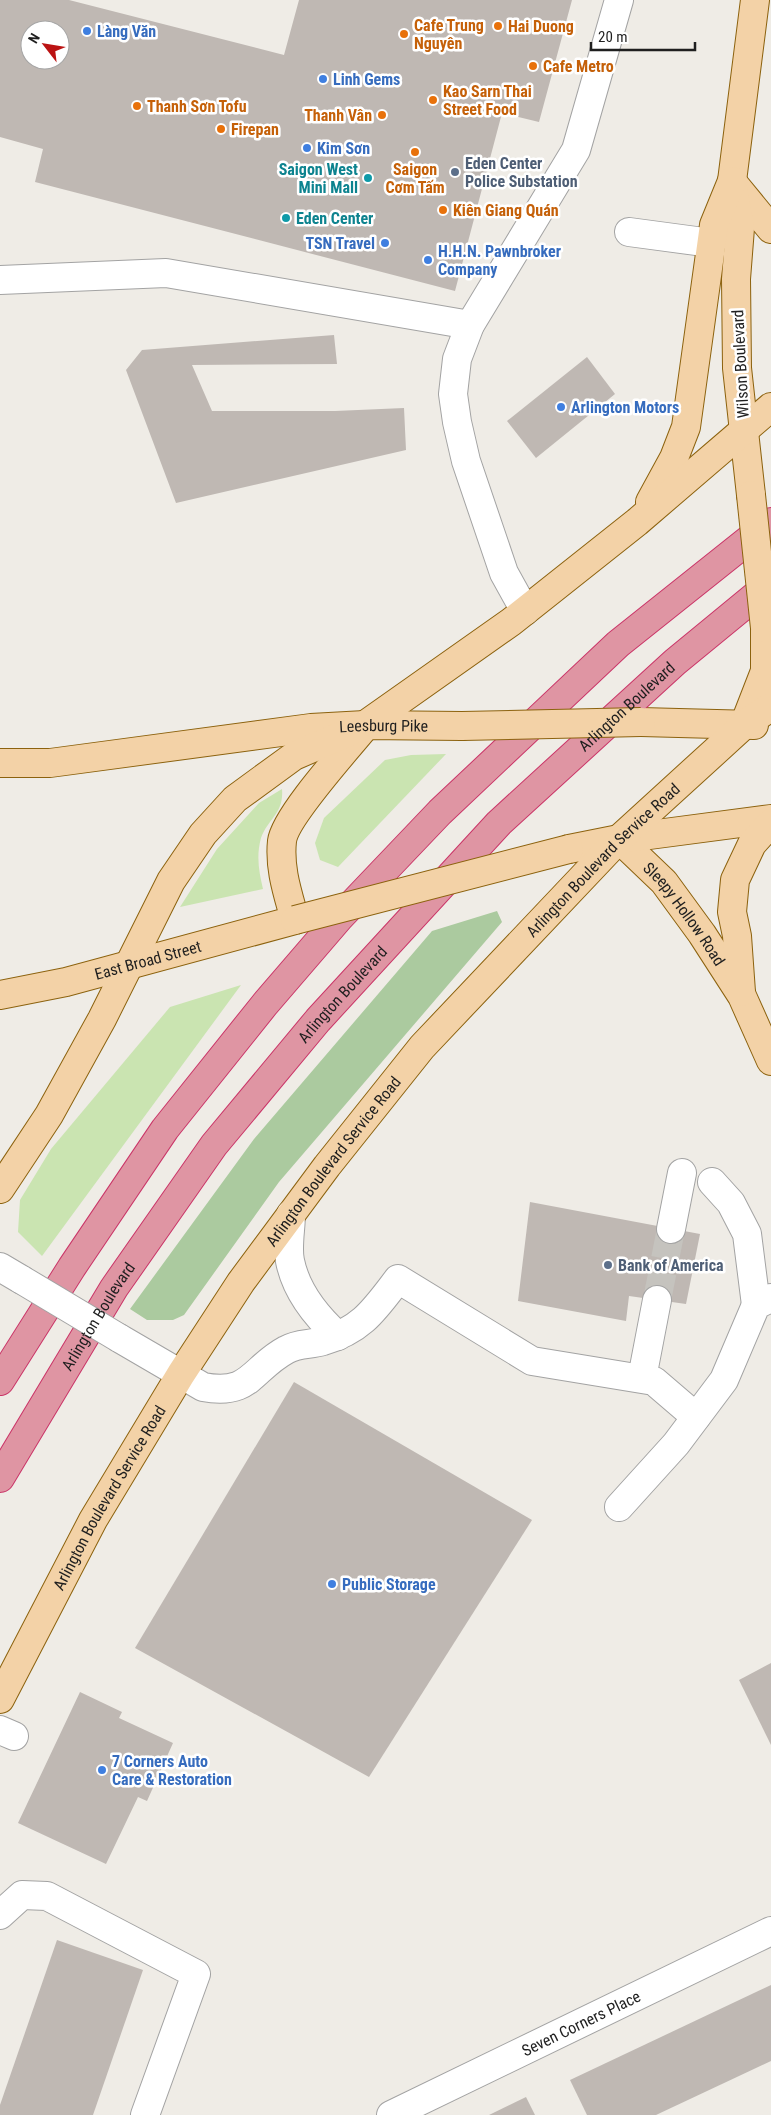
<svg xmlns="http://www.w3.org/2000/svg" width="771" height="2115" font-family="'Roboto Condensed',sans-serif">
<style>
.grass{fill:#cae4b1}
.forest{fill:#abca9f}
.building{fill:#bfb8b3;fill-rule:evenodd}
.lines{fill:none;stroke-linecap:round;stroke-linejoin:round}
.minor-tunnel{stroke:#c5c3be;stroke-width:28;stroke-dasharray:28 14;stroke-linecap:butt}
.minor-casing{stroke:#a3a3a3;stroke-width:30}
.major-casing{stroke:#8c620e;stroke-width:30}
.highway-casing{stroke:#ca3568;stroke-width:30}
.minor{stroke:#fff;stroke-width:28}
.major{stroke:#f3d2a7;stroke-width:28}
.highway{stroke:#df95a3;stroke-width:28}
.minor-bridge-casing{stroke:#a3a3a3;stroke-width:30;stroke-linecap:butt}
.major-bridge-casing{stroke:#8c620e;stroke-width:30;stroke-linecap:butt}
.minor-bridge{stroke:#fff;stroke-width:28}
.major-bridge{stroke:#f3d2a7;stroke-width:28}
.food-dot{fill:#e8710a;stroke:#fff;stroke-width:2}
.shop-dot{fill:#3f7fe0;stroke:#fff;stroke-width:2}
.service-dot{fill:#5c6f8a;stroke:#fff;stroke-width:2}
.culture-dot{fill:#0f9aa8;stroke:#fff;stroke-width:2}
.labels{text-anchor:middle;stroke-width:5;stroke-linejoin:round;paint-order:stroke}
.food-label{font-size:16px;font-weight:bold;fill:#c56008;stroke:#fff;text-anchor:start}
.shop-label{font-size:16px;font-weight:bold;fill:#366cbe;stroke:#fff;text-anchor:start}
.service-label{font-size:16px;font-weight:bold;fill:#4e5e75;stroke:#fff;text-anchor:start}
.culture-label{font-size:16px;font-weight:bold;fill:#0d838f;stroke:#fff;text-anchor:end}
.street-label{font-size:16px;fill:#1f1f1f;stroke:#fff}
</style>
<rect width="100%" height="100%" fill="#efece6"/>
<g class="grass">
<polygon points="446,754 338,867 320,860 315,843 324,818 385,760 411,755"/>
<path d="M282,789C284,814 268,818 261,838C256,856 259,872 263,889L180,907L217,849L259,803Z"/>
<polygon points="241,985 42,1256 18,1232 20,1200 51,1149 170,1007"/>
</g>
<polygon class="forest" points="497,911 502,922 279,1182 184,1315 173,1320 147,1320 130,1309 254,1139 432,931"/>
<g class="building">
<path d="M0,0H69L284,55L299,0H572L539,122L502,113L455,291L35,182L43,149L0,137ZM30,30H60V60H30Z"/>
<polygon points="334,335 337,364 192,365 212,411 335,411 404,408 406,450 176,503 126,370 142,350"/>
<polygon points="587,357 615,394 536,458 507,421"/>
<polygon points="530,1202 700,1234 686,1304 629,1296 626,1321 518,1301"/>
<polygon points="294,1382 532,1520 369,1777 135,1648"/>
<polygon points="771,1663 771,1745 739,1680"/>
<polygon points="80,1692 122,1712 119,1718 173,1743 147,1801 138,1797 106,1864 18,1823"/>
<polygon points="57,1940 143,1970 93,2115 0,2115 0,2105"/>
<polygon points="771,1985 771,2061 656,2115 587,2115 570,2080"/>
<polygon points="526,2097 535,2115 489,2115"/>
</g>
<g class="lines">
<polyline class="minor-tunnel" points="657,1300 671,1229"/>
<defs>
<g id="minor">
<polyline points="629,232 711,243"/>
<polyline points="0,280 166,273 470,325"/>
<polyline points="525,611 504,573 466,461 457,422 453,394 457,359 470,325 576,150 619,0"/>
<polyline points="712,1182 731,1203 747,1234 756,1305"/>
<path d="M291,1214C291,1228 287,1247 290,1261C296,1291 316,1316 338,1336"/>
<polyline points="671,1229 682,1173"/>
<polyline points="0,1267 22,1280"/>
<path d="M119,1338L203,1387C251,1396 251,1369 286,1350C298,1343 310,1345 323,1341C362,1330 375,1309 398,1279L532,1361L654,1381L696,1417"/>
<polyline points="642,1378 657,1300"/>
<polyline points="619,1507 676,1444 724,1380 756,1305 771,1298"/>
<polyline points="0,1730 14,1736"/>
<polyline points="0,1915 22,1895 47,1896 196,1974 145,2115"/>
<path id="s1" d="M391,2115L771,1931"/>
</g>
<g id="major">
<polyline points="734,184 771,229"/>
<polyline points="751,495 737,368 736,279 740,228 732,181 755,0"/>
<polyline points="650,502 674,458 686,427 714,225 732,181"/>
<polyline points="641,722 754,725"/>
<polyline points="744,725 765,671 765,628"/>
<path id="s2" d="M0,763H50L311,728L365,725L462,726"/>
<path id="s3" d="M619,839L664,882L702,934L742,996L771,1061"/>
<polyline points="569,849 619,839 771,819"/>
<polyline points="741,992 737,936 732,912 735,880 752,844 771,823"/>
<path id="s4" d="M0,995L66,982L295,920C288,894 279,869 282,841C285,817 345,751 363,729"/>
<polyline points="0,1189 49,1115 102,1019 171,881 203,834 235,799 294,756 365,725 511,622 637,522 771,407"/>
<path id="s5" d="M0,1699L93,1520L181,1374L241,1282L327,1166L422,1047L619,839L744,725L771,707"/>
</g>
<g id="highway">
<polyline points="0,1381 72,1267 165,1129 265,1004 339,918 440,812 618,644 771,522"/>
<path id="s6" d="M0,1478L114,1288L214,1145L318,1020L499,823L675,662L771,583"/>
</g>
</defs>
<use href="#minor" class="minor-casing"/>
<use href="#major" class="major-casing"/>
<use href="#highway" class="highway-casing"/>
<use href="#minor" class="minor"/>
<use href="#major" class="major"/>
<use href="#highway" class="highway"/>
<defs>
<polyline id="minor-bridge" points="22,1280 119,1338"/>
<g id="major-bridge">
<polyline points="751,495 765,628"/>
<polyline points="462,726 641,722"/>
<polyline points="295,920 569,849"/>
</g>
</defs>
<use href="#minor-bridge" class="minor-bridge-casing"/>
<use href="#major-bridge" class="major-bridge-casing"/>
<use href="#minor-bridge" class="minor-bridge"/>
<use href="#major-bridge" class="major-bridge"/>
</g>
<g class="food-dot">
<circle cx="498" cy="26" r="5"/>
<circle cx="404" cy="34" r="5"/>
<circle cx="533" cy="66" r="5"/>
<circle cx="433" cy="100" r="5"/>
<circle cx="137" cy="106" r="5"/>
<circle cx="382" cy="115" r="5"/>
<circle cx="221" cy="129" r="5"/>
<circle cx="415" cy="152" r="5"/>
<circle cx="443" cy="210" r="5"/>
</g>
<g class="shop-dot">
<circle cx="87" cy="31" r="5"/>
<circle cx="323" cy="79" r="5"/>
<circle cx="307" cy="148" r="5"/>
<circle cx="385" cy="243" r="5"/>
<circle cx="428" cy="260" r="5"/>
<circle cx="561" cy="407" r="5"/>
<circle cx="332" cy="1584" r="5"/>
<circle cx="102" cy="1770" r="5"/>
</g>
<g class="service-dot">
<circle cx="455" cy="172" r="5"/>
<circle cx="608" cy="1265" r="5"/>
</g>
<g class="culture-dot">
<circle cx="368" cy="178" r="5"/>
<circle cx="286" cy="218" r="5"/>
</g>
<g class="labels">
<g class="food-label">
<text x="414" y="31">Cafe Trung<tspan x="414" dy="18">Nguyên</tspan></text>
<text x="508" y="32">Hai Duong</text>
<text x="543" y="72">Cafe Metro</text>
<text x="443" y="97">Kao Sarn Thai<tspan x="443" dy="18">Street Food</tspan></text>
<text x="147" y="112">Thanh Sơn Tofu</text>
<text x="372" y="121" text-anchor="end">Thanh Vân</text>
<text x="231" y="135">Firepan</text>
<text x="415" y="175" text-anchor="middle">Saigon<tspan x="415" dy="18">Cơm Tấm</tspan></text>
<text x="453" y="216">Kiên Giang Quán</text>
</g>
<g class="shop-label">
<text x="97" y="37">Làng Văn</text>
<text x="333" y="85">Linh Gems</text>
<text x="317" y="154">Kim Sơn</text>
<text x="375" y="249" text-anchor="end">TSN Travel</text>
<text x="438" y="257">H.H.N. Pawnbroker<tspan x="438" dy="18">Company</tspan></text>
<text x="571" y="413">Arlington Motors</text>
<text x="342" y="1590">Public Storage</text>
<text x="112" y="1767">7 Corners Auto<tspan x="112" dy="18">Care &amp; Restoration</tspan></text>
</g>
<g class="service-label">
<text x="465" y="169">Eden Center<tspan x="465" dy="18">Police Substation</tspan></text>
<text x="618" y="1271">Bank of America</text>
</g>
<g class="culture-label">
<text x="358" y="175">Saigon West<tspan x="358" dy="18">Mini Mall</tspan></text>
<text x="296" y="224" text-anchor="start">Eden Center</text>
</g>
<g class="street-label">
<text transform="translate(740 364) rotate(-93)" y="6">Wilson Boulevard</text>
<text dy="6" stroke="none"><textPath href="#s6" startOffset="999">Arlington Boulevard</textPath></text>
<text dy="6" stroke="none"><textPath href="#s2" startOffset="386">Leesburg Pike</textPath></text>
<text dy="6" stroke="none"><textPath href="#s5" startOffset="1039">Arlington Boulevard Service Road</textPath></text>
<text dy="6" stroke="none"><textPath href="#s3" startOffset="100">Sleepy Hollow Road</textPath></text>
<text dy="6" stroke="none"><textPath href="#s4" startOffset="152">East Broad Street</textPath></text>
<text dy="6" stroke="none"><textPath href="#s6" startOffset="594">Arlington Boulevard</textPath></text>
<text dy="6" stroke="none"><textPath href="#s5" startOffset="634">Arlington Boulevard Service Road</textPath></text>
<text dy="6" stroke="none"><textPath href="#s6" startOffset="189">Arlington Boulevard</textPath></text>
<text dy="6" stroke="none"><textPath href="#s5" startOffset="229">Arlington Boulevard Service Road</textPath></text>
<text dy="6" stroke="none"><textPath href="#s1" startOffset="211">Seven Corners Place</textPath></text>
</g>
</g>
<g transform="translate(45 45) rotate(301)"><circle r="24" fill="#ffffff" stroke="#a5a5a5"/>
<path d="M0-4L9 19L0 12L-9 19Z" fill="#bb1313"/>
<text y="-8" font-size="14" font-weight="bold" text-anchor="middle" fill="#1f1f1f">N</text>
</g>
<path d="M591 42v8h104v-8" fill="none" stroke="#1f1f1f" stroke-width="2.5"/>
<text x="598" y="42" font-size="15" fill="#1f1f1f" stroke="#ffffff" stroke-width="4" paint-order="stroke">20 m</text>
</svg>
